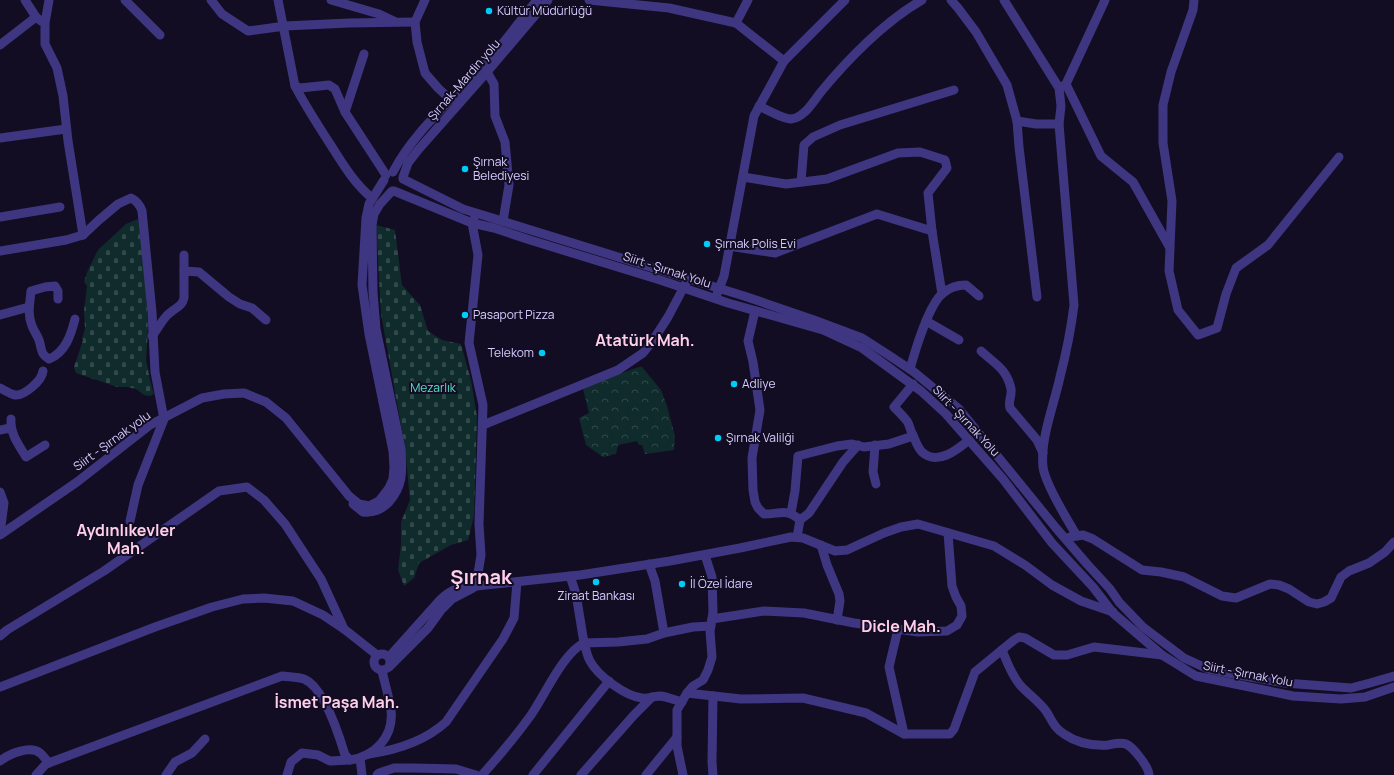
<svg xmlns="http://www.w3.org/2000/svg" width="1394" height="775" font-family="Manrope,sans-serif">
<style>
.cemetery{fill:url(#cemetery-stones)}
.park{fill:url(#park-crowns)}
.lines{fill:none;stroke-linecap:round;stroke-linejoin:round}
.minor{stroke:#3f3682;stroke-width:9}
.poi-dot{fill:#00ccf8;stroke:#120d22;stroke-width:1.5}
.labels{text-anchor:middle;stroke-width:4;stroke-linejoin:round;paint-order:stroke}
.poi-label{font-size:12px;fill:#d7cdff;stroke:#120d22;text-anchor:start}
.street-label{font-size:12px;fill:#d7cdff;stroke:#120d22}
.park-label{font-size:12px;fill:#56e2ca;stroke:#120d22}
.district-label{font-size:16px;font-weight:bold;fill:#ffcfea;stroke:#120d22}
.town-label{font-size:20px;font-weight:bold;fill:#ffcfea;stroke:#120d22}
</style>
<defs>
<pattern id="cemetery-stones" width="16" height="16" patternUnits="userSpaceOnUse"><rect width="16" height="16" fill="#102b2c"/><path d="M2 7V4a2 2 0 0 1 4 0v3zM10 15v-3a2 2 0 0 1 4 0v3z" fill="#32494c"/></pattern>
<pattern id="park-crowns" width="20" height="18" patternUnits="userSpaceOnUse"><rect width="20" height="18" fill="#102b2c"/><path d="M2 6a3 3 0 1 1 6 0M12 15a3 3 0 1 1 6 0" fill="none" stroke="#32494c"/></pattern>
</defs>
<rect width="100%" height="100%" fill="#120d22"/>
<g class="cemetery">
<polygon points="138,219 145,273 148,330 146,359 150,380 154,394 150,396 144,395 136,389 127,387 117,387 76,373 74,367 83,340 82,338 85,329 84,311 87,286 84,282 88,270 98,250 126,224"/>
<polygon points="376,225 395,230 402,285 420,305 428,331 442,340 461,344 471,380 477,417 474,516 468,540 451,545 419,563 414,578 404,586 398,570 401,544 401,522 410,500 405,448 381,314"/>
</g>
<polygon class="park" points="639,367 642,367 661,390 667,406 675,436 674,450 645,454 642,445 639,445 637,441 618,445 616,454 603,457 586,445 579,418 589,413 583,389 599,381"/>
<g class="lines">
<g class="minor">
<polyline points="25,0 36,17 41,21"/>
<polyline points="49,0 45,23 45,44 57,68 63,96 68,141 83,235"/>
<polyline points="125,0 160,35"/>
<polyline points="211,0 222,14 248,31 285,26 349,23 415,22"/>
<polyline points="278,0 295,86 300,88 329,85 335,89 345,112"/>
<polyline points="331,0 379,14 394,21"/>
<polyline points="425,0 415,22 417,42 425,73 438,88 451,100"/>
<polyline points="589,0 669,8 736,23 784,61 845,0"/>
<polyline points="951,0 958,8 976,32 1007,85 1017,121"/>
<path d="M1004,0L1059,88L1061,106L1059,124L1074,305C1071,329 1066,354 1060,377C1054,405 1040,439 1043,467C1045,484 1068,521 1077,536"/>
<polyline points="736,23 748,0"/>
<polyline points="0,45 36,17"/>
<polyline points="364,54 345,112 386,175"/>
<polyline points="487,72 494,84 495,116 505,142 509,185 503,221"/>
<polyline points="1066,84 1101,156 1133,182 1170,248 1169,271 1178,310 1198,335 1217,328 1226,294 1236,268 1268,245 1339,157"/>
<path d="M295,86C306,107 319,127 332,147C344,166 355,184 372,198"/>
<polyline points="1061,87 1066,84 1105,0"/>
<path d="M759,106C767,110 783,119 791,119C804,118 813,102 820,93C847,60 885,21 922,0"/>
<polyline points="0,138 66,129"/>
<path d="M393,172C414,131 452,101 482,67C502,46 519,22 537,0"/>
<polyline points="403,177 408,163 418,150 487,72 548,0"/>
<polyline points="743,177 786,184 827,179 898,153 920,152 945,160 947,168 928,193 932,231 942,294"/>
<polyline points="403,179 463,209 744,296 814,320 862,338 887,354 914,372 959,409 1056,528 1087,564 1110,589 1119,602 1143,627 1184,658 1208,669 1227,673 1285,683 1351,688 1370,683 1394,676"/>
<polyline points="801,182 804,145 813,137 840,125 954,90"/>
<polyline points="394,191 472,223 494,228 530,240 660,280 728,303 823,330 862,348 921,391 946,414 1003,479 1052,543 1093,587 1113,613 1162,655 1196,676 1293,696 1341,699 1365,697 1394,687"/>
<polyline points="0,217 60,207"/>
<polyline points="474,219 472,223 478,255 469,343 483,405 479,524 481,555 476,586"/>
<polyline points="729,246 775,253 877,214 932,231"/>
<polyline points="1170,247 1172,201 1163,143 1163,105 1171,72 1193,10 1194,0"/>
<path d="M0,251L66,240L83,235L99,220L118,204L131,198C137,201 140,205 142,211L152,312L155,372L164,419L138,485L130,521"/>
<polyline points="184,271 199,272 229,297 240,304 252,308 266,320"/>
<polyline points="717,294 724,276 754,116 784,61"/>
<polyline points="1037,297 1019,147 1017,121 1036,124 1059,124"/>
<path d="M58,299V291L55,286L45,287L31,291C30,303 27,314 32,326C34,331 37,335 39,340C42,349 40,354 49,359C65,353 71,335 75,319"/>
<path d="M755,311L748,341L753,362L760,410L752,458L753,490L755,502L758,508L764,514C781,514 786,508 800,520L797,537"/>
<polyline points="0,315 29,307"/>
<polyline points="926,321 959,340"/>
<path d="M152,336C159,328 163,317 171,312C177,307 182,306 184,298V255"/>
<path d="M981,351C995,364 1007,369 1011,389C1012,396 1008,401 1010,408L1037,440L1043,453"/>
<path d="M910,369C915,351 929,304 943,293C949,288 958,285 966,285L979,296"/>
<path d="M913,384L894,407C898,411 903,416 907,421C910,425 910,431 913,435C915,440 918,448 922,452C937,466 957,450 969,440"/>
<path d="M0,388C4,390 10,394 15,395C24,396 42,381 43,371"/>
<path d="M11,419C10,434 19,445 26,457L45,445"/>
<polyline points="483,425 618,370 643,353 652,342 668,317 686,283"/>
<polyline points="0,430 10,428"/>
<polyline points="875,445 873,472 876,484"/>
<polyline points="0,492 4,503 0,534"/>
<path d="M353,504L363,512C374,513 381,510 389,502C404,485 402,471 401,449L376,329L373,292L372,225L374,214L380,204L392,191"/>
<polyline points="791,513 795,491 798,456 837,446 852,444 864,447 889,444 913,436"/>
<polyline points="800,520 809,513 843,462 858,445"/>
<polyline points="0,535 77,482 150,425 202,398 224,394 244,393 266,402 286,418 349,496 359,504 369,506 379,501 389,488 393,479 394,467 393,451 369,334 362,285 366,218 369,204 384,180"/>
<polyline points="1070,537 1083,535 1093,539 1142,570 1161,572 1184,577 1222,596 1236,598 1270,584 1279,585 1289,589 1309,602 1317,604 1324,602 1331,598 1341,577 1349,571 1369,563 1385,552 1394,542"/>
<polyline points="821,545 827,565 839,594 840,601 837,620"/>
<polyline points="649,564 655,581 664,633"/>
<polyline points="570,576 576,594 584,643 618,642 647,639 664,633 693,627 711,626"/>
<polyline points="712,619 764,611 804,613 854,623 918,632 947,631 957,625 962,616 961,606 956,597 952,586 948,533"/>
<polyline points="898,629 889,667 904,734"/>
<polyline points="0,636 7,630 104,571 219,491 247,487 264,500 285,524 321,579 344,629"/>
<path d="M1002,650C1007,662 1011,674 1020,685C1028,694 1039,701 1046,711C1052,720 1054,728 1064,734C1077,743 1092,746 1108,745C1113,744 1121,742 1126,744C1133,747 1149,767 1149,775"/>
<circle cx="382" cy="662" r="8"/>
<path d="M389,657L440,600C451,589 461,586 476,586L580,575L670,561L740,548L791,537L803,538L835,551L847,550L884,533L901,527L918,524L994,546L1025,565L1052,585L1081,601L1113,612"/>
<polyline points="389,667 428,628 441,610 452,599 473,588"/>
<polyline points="0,687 155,627 212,607 243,599 264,598 293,601 323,615 344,629 377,655"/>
<polyline points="687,693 741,699 803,698 866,713 904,734 950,734 954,729 975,672 1014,640 1019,637 1025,638 1054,655 1067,655 1094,647 1162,655"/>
<path d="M369,754C397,750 425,741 446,722L503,639L514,618L517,582"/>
<polyline points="360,758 362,775"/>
<path d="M0,761C9,754 30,745 40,753C43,755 46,760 49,763"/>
<path d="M36,775L46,764L282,676C289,677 298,677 304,679C324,687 339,735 345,755L350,760C375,756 394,737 391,710C389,697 385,684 382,671"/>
<polyline points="166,775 175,762 192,753 205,739"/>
<polyline points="287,775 291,762 302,753 318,755 330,761 350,760"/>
<polyline points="377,775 379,773 394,768 414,768 456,769 476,775"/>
<path d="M482,775C499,756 516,736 531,715C545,695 563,653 584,643C586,649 587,656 590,661C598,676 625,696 642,698C648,699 654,696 661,696C667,697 675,700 682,702"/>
<polyline points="533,775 609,681"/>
<polyline points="581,775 634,715 652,697"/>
<polyline points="646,775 677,737"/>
<polyline points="683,775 677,746 677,710 687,693 693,686 703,680 708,670 712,657 710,631 713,612 712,577 705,555"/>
<polyline points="713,775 712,762 713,696"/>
</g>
</g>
<g class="poi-dot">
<circle cx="489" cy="11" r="4"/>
<circle cx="465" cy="169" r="4"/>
<circle cx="707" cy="244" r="4"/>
<circle cx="465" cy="315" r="4"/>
<circle cx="542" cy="353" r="4"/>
<circle cx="734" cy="384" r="4"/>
<circle cx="718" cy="438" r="4"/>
<circle cx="596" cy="582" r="4"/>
<circle cx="682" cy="584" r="4"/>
</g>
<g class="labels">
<g class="poi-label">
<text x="497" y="15">Kültür Müdürlüğü</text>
<text x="473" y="166">Şırnak<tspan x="473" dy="14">Belediyesi</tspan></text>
<text x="715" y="248">Şırnak Polis Evi</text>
<text x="473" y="319">Pasaport Pizza</text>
<text x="534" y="357" text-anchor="end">Telekom</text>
<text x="742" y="388">Adliye</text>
<text x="726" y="442">Şırnak Valilği</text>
<text x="690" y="588">İl Özel İdare</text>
<text x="596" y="600" text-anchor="middle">Ziraat Bankası</text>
</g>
<g class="street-label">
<text transform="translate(464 80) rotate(-49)" y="4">Şırnak-Mardin yolu</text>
<text transform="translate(667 270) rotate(18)" y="4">Siirt - Şırnak Yolu</text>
<text transform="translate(966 421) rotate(47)" y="4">Siirt - Şırnak Yolu</text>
<text transform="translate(112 441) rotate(-36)" y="4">Siirt - Şırnak yolu</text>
<text transform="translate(1248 674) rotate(11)" y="4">Siirt - Şırnak Yolu</text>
</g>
<g class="park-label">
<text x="433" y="392">Mezarlık</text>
</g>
<g class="district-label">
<text x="645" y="346">Atatürk Mah.</text>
<text x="126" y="536">Aydınlıkevler<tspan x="126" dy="18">Mah.</tspan></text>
<text x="901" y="632">Dicle Mah.</text>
<text x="337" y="708">İsmet Paşa Mah.</text>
</g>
<g class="town-label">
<text x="481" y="584">Şırnak</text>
</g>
</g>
</svg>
